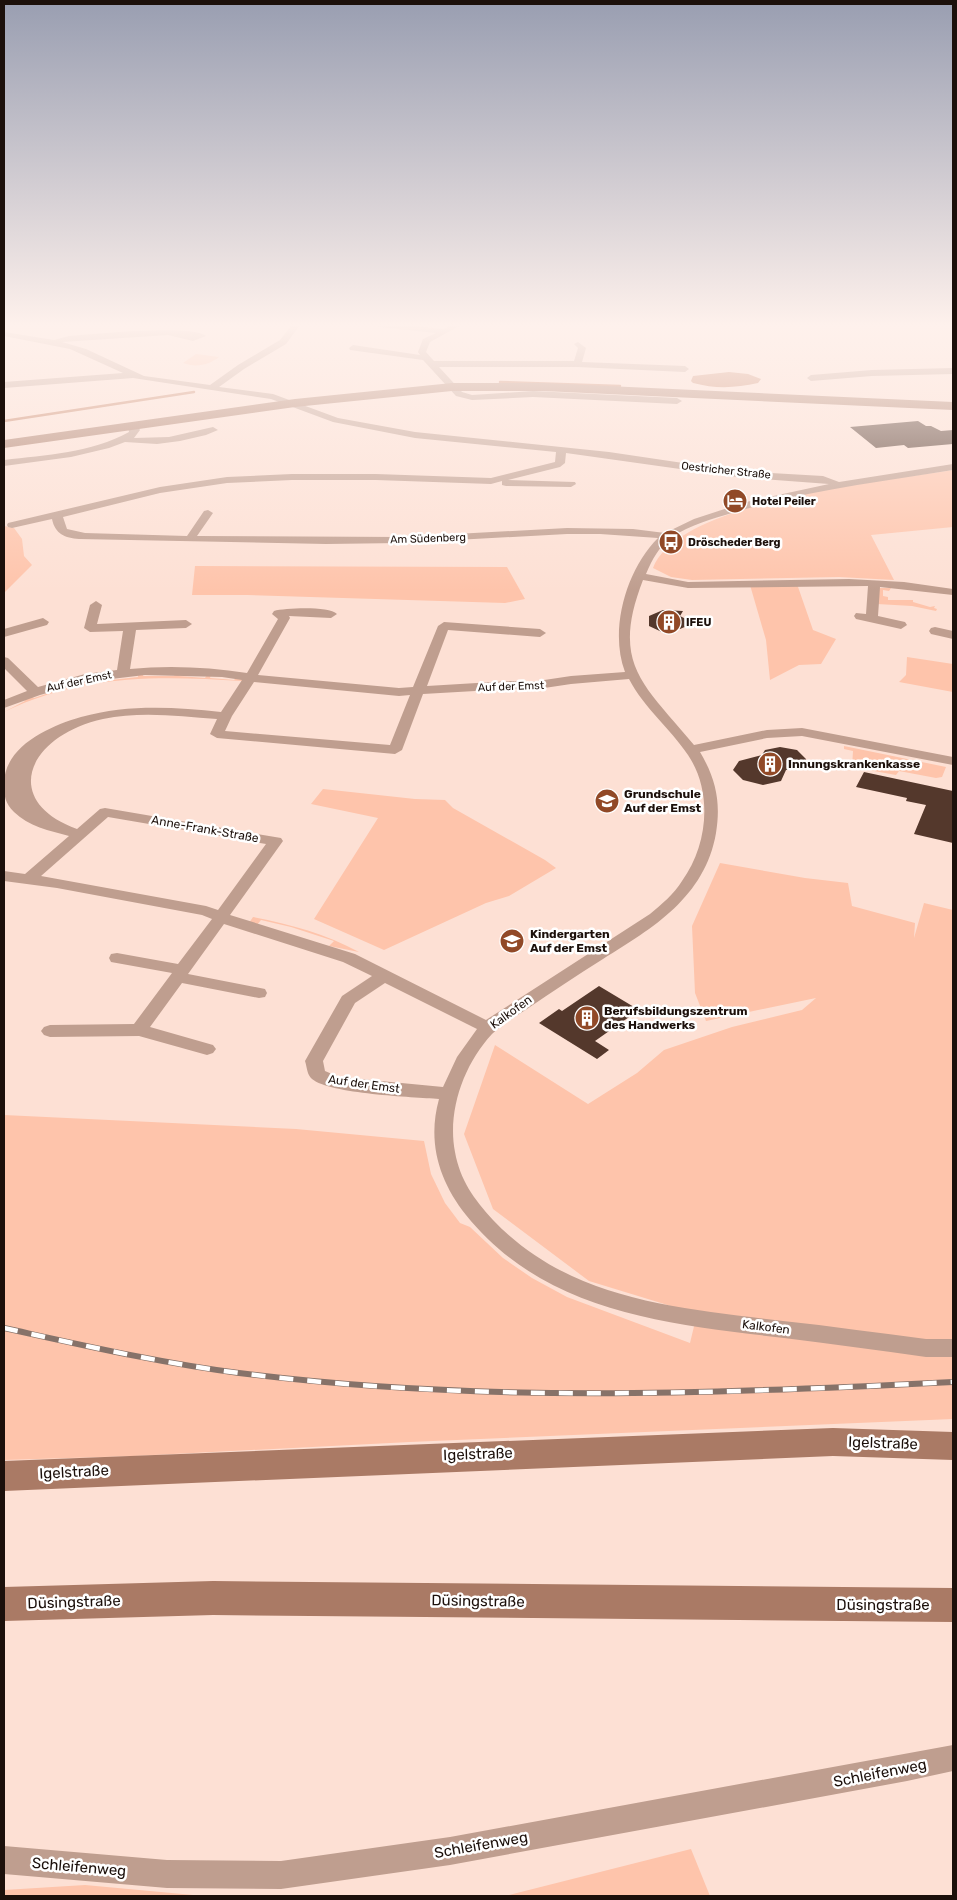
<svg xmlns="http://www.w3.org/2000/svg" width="957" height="1900" font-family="Rubik,sans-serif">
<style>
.green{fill:#fec4ab}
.water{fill:#c47e5e}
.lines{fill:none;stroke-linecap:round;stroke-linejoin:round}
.stream{stroke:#c47e5e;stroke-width:2.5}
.building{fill:#54382c}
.street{fill:#bf9e8f;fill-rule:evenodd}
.secondary{fill:#aa7a65;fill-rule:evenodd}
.rail-casing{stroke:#867269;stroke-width:6}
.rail{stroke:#fff;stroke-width:4.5;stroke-dasharray:14;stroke-linecap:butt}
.labels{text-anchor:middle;stroke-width:5;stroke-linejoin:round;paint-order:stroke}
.far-street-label{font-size:11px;fill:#1c100b;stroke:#fff}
.far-poi-label{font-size:11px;font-weight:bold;fill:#1c100b;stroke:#fff;text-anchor:start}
.poi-label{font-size:12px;font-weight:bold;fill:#1c100b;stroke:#fff;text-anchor:start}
.street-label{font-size:12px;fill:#1c100b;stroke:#fff}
.near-street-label{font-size:15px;fill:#1c100b;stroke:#fff}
</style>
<rect width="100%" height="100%" fill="#fde0d4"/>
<g class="green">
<path d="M196,354L219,357C209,365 196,368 183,363Z"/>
<path d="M953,470V527L871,535L894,580L839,577L692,580L671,577L653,568C679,500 887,481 953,470Z"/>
<polygon points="4,526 14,528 22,539 24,556 32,565 4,593"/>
<polygon points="195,566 507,567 525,599 505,603 247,595 192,595"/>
<polygon points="797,584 813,630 836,639 821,664 799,665 770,680 766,640 750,585"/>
<polygon points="879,588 891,588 889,591 883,590 883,596 888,597 888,600 913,600 913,602 930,607 935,606 934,608 937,609 936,611 912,606 877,604"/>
<polygon points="907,657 953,664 953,692 899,682 906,675"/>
<path d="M138,673H143V676H174L176,673H180L179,676L205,678L207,675H211L210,678L234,680L237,677L242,679V681C158,676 82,674 4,712L25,701L22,698L30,695L34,698L64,688L66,684L68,687L97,681V678H101L102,681L138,677Z"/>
<polygon points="844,746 946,767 942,777 936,778 899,771 896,775 852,767 853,751 844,749"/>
<polygon points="323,789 415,799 445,800 453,808 545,860 556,868 509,896 486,903 384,950 314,919 378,818 311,804"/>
<polygon points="720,863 805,878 848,883 852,906 915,923 914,938 924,903 953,910 953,1419 410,1442 134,1456 4,1460 4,1115 296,1129 424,1141 431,1174 445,1203 460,1223 470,1227 503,1258 532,1278 567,1297 690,1343 697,1314 589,1281 493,1209 464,1134 495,1045 588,1104 637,1073 664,1050 732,1027 802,1010 816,998 706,1021 695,993 692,926"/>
<path d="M253,917C290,924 326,934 359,952L329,946L334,941L291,927L261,920L257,925L249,923Z"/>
<polygon points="691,1849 710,1896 505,1896"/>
<polygon points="85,1885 204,1896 4,1896 4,1890"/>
</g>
<path class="water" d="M729,372L748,374L761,379L758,383C735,388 716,389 693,383L691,381L693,376Z"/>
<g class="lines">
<g class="stream">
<polyline points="500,382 620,386"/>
<polyline points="4,421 194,392"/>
</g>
</g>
<g class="building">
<polygon points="918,421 926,426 931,426 941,431 953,430 953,444 908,448 904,445 876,448 850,427"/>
<polygon points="663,610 683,611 680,616 694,623 680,629 668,628 664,633 649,626 649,616"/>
<polygon points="780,747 797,750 806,759 802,767 786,770 781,781 763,785 743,780 733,770 739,761 762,755 765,750"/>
<polygon points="864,772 953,791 953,843 914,834 926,805 906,801 907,798 856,787"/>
<polygon points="599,986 639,1010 595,1041 609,1050 597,1059 539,1023 559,1009 562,1011"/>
</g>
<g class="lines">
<g class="street">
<path d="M292,325H300L286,344L244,369L219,387L273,394L338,418L415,432L609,452L737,471L823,476L839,482L953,464V470C879,482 804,491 732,513C712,519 690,525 672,537C659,546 652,560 646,574L688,582L849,579L904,582L953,589V595L880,587L878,616L905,622L907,625L901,629L856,619L854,616L856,613L866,614L868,586L688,588L643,580C610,665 644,684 694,745L767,730L802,728L953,757V765L802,736L767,738L700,752C716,779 721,802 716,833C705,897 653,928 603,959C577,975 552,992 527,1009C515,1017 502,1024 492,1034C464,1064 447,1111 455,1152C460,1180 474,1199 493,1220C570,1301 679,1308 783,1321C831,1326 878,1333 926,1339H953V1357H926C879,1350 831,1344 784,1338C667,1324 545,1313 466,1215C439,1181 427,1142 439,1099C413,1097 330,1094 312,1079C307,1075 307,1067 305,1061L342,996L372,976L343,962L224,924L188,974L265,989L267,993L265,997L259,998L182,983L150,1027L213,1045L216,1049L213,1053L207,1055L139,1036L50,1037L44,1035L41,1031L44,1027L50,1025L134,1024L172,973L111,962L109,958L111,954L117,953L178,964L212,919L202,915L57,888L4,881V871L25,874L69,836C50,831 28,826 14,812C5,803 4,796 4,784C4,746 50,726 81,717C128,704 174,707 221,712L242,680L222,677L145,675L86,682L40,695L4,708V700L27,691L4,668V657L8,658L38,687L85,674L117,670L123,631L90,632L84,628L90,605L96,601L102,605L97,624L186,620L192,624L186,628L136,630L130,669C168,665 209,667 247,673L278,619L272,614L274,611C286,608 329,606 337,614L331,618L289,616L290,618L258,675L399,688L413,687L438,626L444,622L540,629L546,633L540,637L448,630L427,686L512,681L531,682L571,676L625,672C609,630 626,570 658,538L600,534H567L401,543L326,544L79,539C65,538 55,534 52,519L12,528L8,527L7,525L8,523L160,487L227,477L292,474H376L491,478L555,462L556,452L415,438L333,422L271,399L133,378L4,388V382L123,373L70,349L4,336V332L54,340L69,336C93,334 192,324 206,336L193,341L168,335L62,342L86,349L144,376L210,385L238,365L280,340ZM566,453L737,477L829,484L746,502L694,519L665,533L633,529L567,528L401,537L197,536L213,513L208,510L204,511L187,536L85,533L67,529L63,517L160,493L227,483L292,480H376L491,484L502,481V485L506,486L571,487L576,484L575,482L508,480L560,467L565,463ZM629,679C644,708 670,728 688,755C713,792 708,845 682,881C674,894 662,904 650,914L486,1020L355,954L230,915L283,841L281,838L105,808L100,809L77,829C0,801 27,736 103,719C140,711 179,716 217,719L210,734L217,738L395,754L402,750L423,694L512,689L531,690L571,684ZM254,682L399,696L410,695L390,745L225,731L232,716ZM108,817L266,844L218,910L206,906L41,876ZM385,983L477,1029L457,1057L443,1087L339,1077L325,1071L323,1061L355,1003Z"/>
<polygon points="375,325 404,325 444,329 451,325 461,325 430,342 426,352 434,361 574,361 578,348 574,344 578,342 586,348 582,362 685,366 689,369 685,372 577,367 439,367 462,392 472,395 533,391 677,398 682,401 677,404 533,397 472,400 456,396 423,360 350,350 349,348 353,345 420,355 418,352 423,339 436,333 379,327"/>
<polygon points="953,368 953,374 872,376 811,381 807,378 811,375 872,370"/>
<path d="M133,423L136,424L140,430L134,438L169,437L213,427L218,430L206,435L180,441L157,444L125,442L109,448L71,457L4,466V460C46,455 91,453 129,432L128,426Z"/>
<polygon points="43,618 49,622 47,625 4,637 4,629"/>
<polygon points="935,627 953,631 953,639 931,634 929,631 931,628"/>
<polygon points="953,1745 953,1771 907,1781 450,1865 281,1889 167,1888 4,1874 4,1846 167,1860 281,1861 450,1837"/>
</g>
<g class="secondary">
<polygon points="452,383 543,383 953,402 953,410 543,391 452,391 295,407 4,448 4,440 295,399"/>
<polygon points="833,1428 953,1432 953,1460 833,1456 4,1491 4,1461"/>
<polygon points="213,1581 953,1588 953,1622 213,1615 4,1621 4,1587"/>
</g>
<defs>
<path id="rail" d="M4,1328C82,1345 160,1363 239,1373C476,1403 715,1394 953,1382"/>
</defs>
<use href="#rail" class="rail-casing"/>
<use href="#rail" class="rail"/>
</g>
<linearGradient id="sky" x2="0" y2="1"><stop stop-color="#999eb1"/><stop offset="0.55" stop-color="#fef1ec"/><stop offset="1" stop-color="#fef1ec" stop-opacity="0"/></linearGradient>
<rect width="957" height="591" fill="url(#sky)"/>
<defs>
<symbol id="hotel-disc" viewBox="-11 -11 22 22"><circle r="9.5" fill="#914927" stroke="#fff"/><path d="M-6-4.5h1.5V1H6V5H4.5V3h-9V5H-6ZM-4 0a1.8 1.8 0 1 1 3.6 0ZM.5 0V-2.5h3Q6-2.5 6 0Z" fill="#fff"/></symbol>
<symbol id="bus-disc" viewBox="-11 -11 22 22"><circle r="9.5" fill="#914927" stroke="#fff"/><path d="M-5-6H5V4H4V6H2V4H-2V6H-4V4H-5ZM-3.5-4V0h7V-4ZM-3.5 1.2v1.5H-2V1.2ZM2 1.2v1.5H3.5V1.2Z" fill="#fff"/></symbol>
<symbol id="building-disc" viewBox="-11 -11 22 22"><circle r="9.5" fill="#914927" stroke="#fff"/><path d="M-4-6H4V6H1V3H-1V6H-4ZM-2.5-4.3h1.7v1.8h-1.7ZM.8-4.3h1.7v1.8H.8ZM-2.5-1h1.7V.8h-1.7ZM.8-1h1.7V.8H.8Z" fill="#fff"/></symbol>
<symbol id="school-disc" viewBox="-11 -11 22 22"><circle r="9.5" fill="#914927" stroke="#fff"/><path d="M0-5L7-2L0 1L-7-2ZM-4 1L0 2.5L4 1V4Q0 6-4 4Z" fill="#fff"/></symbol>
</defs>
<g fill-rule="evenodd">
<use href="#hotel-disc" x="721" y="487" width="28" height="28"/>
<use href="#bus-disc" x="657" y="528" width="28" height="28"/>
<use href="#building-disc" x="655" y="608" width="28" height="28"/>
<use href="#building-disc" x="756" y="750" width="28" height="28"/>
<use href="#school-disc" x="593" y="787" width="28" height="28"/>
<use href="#school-disc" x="498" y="927" width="28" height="28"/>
<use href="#building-disc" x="573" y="1004" width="28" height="28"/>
</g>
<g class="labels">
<g class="far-street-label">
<text transform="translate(726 470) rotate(6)" y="4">Oestricher Straße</text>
<text transform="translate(428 538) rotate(-2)" y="4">Am Südenberg</text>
<text transform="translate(79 681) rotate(-12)" y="4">Auf der Emst</text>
<text transform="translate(511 686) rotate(-2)" y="4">Auf der Emst</text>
</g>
<g class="far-poi-label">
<text x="752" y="505">Hotel Peiler</text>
<text x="688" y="546">Dröscheder Berg</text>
<text x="686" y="626">IFEU</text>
</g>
<g class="poi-label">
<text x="788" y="768">Innungskrankenkasse</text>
<text x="624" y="798">Grundschule<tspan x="624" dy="14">Auf der Emst</tspan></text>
<text x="530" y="938">Kindergarten<tspan x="530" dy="14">Auf der Emst</tspan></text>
<text x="604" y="1015">Berufsbildungszentrum<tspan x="604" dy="14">des Handwerks</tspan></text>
</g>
<g class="street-label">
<text transform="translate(205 829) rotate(10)" y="4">Anne-Frank-Straße</text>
<text transform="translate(511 1012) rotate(-36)" y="4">Kalkofen</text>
<text transform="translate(364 1084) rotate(8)" y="4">Auf der Emst</text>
<text transform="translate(766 1327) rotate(7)" y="4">Kalkofen</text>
</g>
<g class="near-street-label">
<text transform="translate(883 1443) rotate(2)" y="5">Igelstraße</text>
<text transform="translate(478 1454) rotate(-2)" y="5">Igelstraße</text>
<text transform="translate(74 1472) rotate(-3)" y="5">Igelstraße</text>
<text transform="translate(478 1601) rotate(1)" y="5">Düsingstraße</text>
<text transform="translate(74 1602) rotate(-2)" y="5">Düsingstraße</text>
<text x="883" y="1610">Düsingstraße</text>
<text transform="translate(880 1773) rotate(-11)" y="5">Schleifenweg</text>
<text transform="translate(481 1845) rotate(-10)" y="5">Schleifenweg</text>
<text transform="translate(79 1867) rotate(5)" y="5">Schleifenweg</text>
</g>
</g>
<rect width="957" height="1900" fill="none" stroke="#1c100b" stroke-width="10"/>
</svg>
